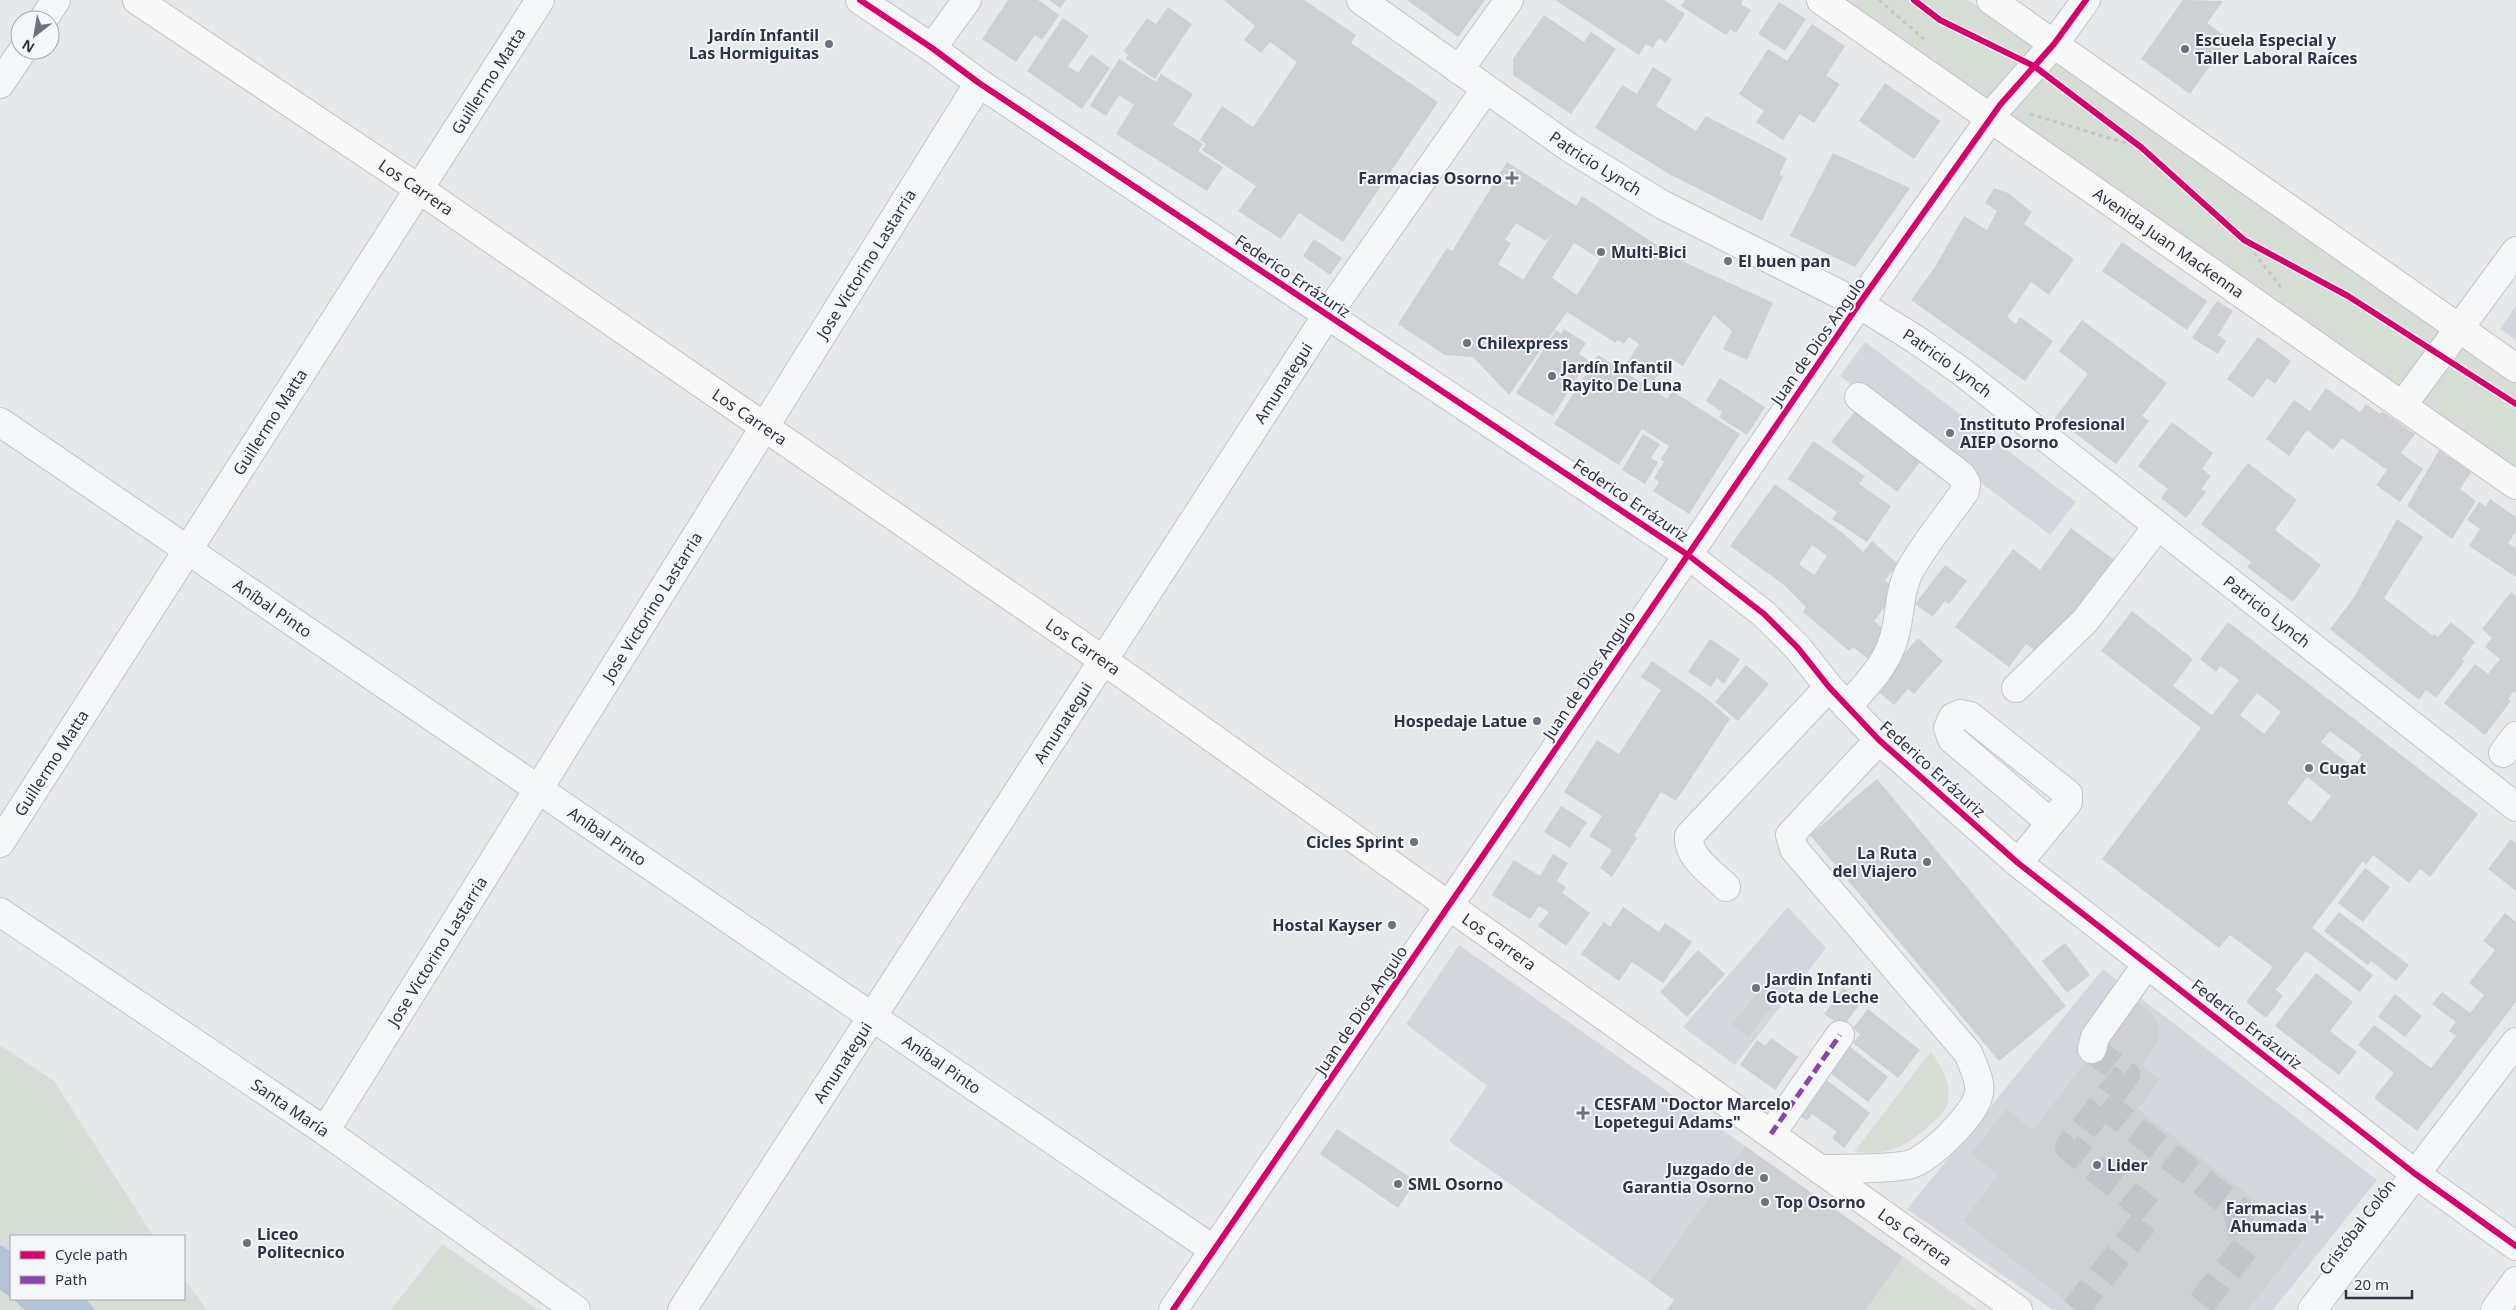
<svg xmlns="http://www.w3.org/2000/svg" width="2516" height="1310" font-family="'Noto Sans',sans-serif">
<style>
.built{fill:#d4d7dd}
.green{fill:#d6ded6}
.water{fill:#b4c4d5}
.building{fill:#ced0d3;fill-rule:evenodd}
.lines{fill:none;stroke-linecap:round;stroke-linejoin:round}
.minor-tunnel{stroke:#c1c4c9;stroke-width:28;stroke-dasharray:28 14;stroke-linecap:butt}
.minor-casing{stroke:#c4c6c8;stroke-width:30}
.major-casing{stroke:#c2c5c8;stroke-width:30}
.path{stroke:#c5c6ca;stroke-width:3;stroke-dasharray:4 4;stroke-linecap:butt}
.minor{stroke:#f5f6f7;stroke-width:28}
.major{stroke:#f8f8f8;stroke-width:28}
.quiet{stroke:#8e44ad;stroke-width:5;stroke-dasharray:10 5;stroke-linecap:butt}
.cycleway-casing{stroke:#f4f6f9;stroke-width:9}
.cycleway{stroke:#d6006c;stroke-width:6}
.poi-dot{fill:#6c737f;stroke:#f4f6f9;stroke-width:2}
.labels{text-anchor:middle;stroke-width:4;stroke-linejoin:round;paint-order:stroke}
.poi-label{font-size:16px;font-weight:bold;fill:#2b3445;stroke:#f4f6f9;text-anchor:start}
.street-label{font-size:16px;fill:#2b3445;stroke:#f4f6f9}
</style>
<rect width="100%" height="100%" fill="#e6e8ea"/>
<g class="built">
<polygon points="2516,306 2516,340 2500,329"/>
<polygon points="1865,342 2076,502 2050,535 1840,376"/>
<polygon points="1788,907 1826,948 1735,1065 1683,1027"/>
<polygon points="1459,945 1745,1146 1649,1282 1449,1141 1487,1086 1406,1024"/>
<polygon points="2103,969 2377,1180 2273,1310 2053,1310 1907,1209"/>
</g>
<g class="green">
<polygon points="1832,0 1968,0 2516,379 2516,478"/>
<polygon points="0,1045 54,1081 153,1236 11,1236 11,1251 0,1245"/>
<path d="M1931,1051C1941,1067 1951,1081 1948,1101C1947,1110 1937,1119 1930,1125C1905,1147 1888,1156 1854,1152Z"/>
<polygon points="442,1244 538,1310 391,1310"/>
<polygon points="1903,1257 1977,1310 1866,1310"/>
<polygon points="184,1279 207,1310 95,1310 86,1299 184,1299"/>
<polygon points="0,1290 24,1310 0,1310"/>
</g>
<g class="water">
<polygon points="0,1245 11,1251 11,1298 0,1290"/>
<polygon points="13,1299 86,1299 95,1310 24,1310"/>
</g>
<g class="building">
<polygon points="1008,0 1038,0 1059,15 1042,40 1035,35 1016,62 982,39"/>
<polygon points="1049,0 1066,0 1060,8"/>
<polygon points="1224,0 1304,0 1356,35 1351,43 1438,102 1343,242 1299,213 1281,239 1238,211 1256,186 1202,150 1206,144 1200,140 1222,106 1253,127 1297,62 1270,42 1261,53 1244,40 1255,26"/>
<polygon points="1407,0 1485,0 1458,37"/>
<polygon points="1555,0 1664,0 1685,14 1666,43 1659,38 1653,48 1646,44 1639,55"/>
<polygon points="1685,0 1743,0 1741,4 1751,10 1736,33 1730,30 1726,35 1681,6"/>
<polygon points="2183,0 2223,1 2207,23 2229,39 2190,94 2141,59"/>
<polygon points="1779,2 1806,19 1785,51 1758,34"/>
<polygon points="1168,7 1192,24 1155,79 1126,59 1128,55 1124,51 1147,18 1156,24"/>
<polygon points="1544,15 1584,42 1591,32 1616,49 1571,114 1513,75 1513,59"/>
<polygon points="1063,18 1089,36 1068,66 1078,73 1091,54 1110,68 1082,109 1027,71"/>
<polygon points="1812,24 1845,46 1826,76 1840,84 1814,123 1800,114 1783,140 1756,122 1764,111 1739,94 1768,49 1787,61"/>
<polygon points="1119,59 1156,82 1161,74 1193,94 1173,125 1203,144 1198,151 1223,167 1207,191 1116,134 1134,105 1119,95 1106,116 1090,106"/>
<polygon points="1653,67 1672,79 1656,106 1696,131 1706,116 1787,158 1779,175 1783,176 1762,221 1669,174 1595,128 1622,85 1637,94"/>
<polygon points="1885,83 1940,121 1914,159 1859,121"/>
<polygon points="1833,153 1910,188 1855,267 1790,236"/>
<path d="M1507,162L1576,206L1582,196L1678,259L1773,303L1747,360L1723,349L1732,331L1714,315L1683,366L1668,357L1653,383L1625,366L1639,344L1629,337L1624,344L1618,340L1616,343L1567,312L1509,395L1473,357L1445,355L1398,324L1447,248L1452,251ZM1516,223L1546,241L1554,231L1523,280L1498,264L1511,243L1505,240ZM1574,243L1600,259L1577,295L1552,278Z"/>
<polygon points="1994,188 2008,193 2032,212 2024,224 2074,259 2049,295 2031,282 2007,317 2016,324 2020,317 2053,341 2025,381 1911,300 1935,267 1964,216 1987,230 1997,211 1985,203"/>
<polygon points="1314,239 1342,258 1330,275 1303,256"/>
<polygon points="2122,242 2207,301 2187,330 2102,271"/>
<polygon points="2217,301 2233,311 2218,335 2226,341 2218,354 2192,338"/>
<polygon points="2082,320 2167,383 2142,416 2149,421 2116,464 2055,418 2088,374 2059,351"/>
<polygon points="1564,329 1586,343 1579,354 1588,360 1553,416 1516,393 1556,330 1561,334"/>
<polygon points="2258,337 2291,361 2275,384 2267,378 2253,398 2227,379"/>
<polygon points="1598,355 1667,399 1672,391 1740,434 1689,514 1653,491 1659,482 1654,478 1664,462 1661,459 1669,446 1642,429 1619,465 1554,424"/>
<polygon points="1720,378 1765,407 1747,435 1719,417 1722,412 1706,401"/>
<polygon points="2326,388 2360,412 2366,404 2380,414 2382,411 2415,434 2401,453 2423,469 2400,502 2376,485 2387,470 2342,438 2333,450 2307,430 2289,456 2266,439 2294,400 2310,411"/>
<polygon points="1855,411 1909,442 1903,449 1920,462 1897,492 1831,442"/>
<polygon points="2172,422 2213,453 2202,469 2211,476 2201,489 2206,492 2186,518 2161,498 2168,489 2138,466"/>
<polygon points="1643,434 1660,444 1651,458 1658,462 1645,484 1622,470"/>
<polygon points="1813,441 1865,476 1859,484 1891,506 1867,542 1832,519 1837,512 1788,479"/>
<polygon points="2439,450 2471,472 2460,489 2476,501 2452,539 2407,506"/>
<polygon points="2248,463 2297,500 2275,530 2321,565 2293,602 2247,567 2251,562 2201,524"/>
<path d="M1775,484L1843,533L1863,552L1872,541L1898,564L1885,580L1897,591L1874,621L1891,635L1871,661L1853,647L1849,651L1803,612L1806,607L1784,585L1730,546ZM1812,545L1827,556L1814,575L1799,564Z"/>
<polygon points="2490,499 2516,517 2516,532 2508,543 2516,548 2516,577 2469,546 2480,529 2467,520 2479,502 2486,506"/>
<polygon points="2397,519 2423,537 2384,598 2433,636 2435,634 2438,637 2451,622 2475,642 2462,659 2465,661 2436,698 2426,690 2419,700 2330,629 2353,599"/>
<polygon points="2071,528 2120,564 2042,656 2026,644 2009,667 1955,627 2013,549 2040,570"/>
<polygon points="1945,565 1967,581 1949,604 1945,601 1933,617 1915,604"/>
<polygon points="2511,592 2516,596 2516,693 2514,691 2508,699 2511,701 2485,735 2444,703 2475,664 2488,674 2500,659 2485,647 2492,638 2482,629"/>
<path d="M2132,611L2193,659L2173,686L2212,715L2239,680L2220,666L2216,672L2200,659L2228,622L2478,814L2430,877L2420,869L2409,883L2373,855L2366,865L2363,861L2312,928L2373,975L2360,992L2306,951L2276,990L2283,996L2266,1018L2246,1002L2273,967L2230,935L2219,948L2102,859L2201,728L2101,651ZM2257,693L2281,712L2264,734L2240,715ZM2330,731L2362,755L2353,767L2321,742ZM2307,777L2331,796L2311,822L2287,803Z"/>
<polygon points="1918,638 1943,661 1914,694 1908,689 1894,705 1874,688"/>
<polygon points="1710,639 1740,659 1724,684 1717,678 1711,687 1688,672"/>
<polygon points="1652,661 1706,698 1730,719 1676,801 1661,792 1634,836 1637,838 1612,877 1600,868 1612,850 1589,836 1602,816 1564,792 1597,740 1619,754 1661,690 1641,677"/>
<polygon points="1746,665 1769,684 1738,721 1715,702"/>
<polygon points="1877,779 2066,1006 1999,1061 1810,835"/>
<polygon points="1561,806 1587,822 1570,848 1544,832"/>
<polygon points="2511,839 2516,843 2516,891 2488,869"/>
<polygon points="1553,854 1568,863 1557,881 1566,887 1562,893 1590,913 1566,946 1538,926 1549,912 1539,906 1530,919 1492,895 1514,860 1540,876"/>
<polygon points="2365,868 2390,887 2363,922 2338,903"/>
<polygon points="1623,907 1659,932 1665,923 1692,942 1663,983 1632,962 1619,981 1581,954 1604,922 1610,927"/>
<polygon points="2339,912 2409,965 2396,981 2371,961 2368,965 2324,931"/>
<polygon points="2505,913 2516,922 2516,1002 2417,1131 2374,1098 2394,1073 2358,1045 2374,1025 2431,1068 2456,1036 2449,1031 2456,1022 2432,1004 2442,992 2470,1013 2484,995 2469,983 2495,950 2483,941"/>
<polygon points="2065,943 2090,975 2067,993 2042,961"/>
<polygon points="1698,950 1725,974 1687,1017 1660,992"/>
<polygon points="2316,973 2353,1002 2330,1031 2357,1052 2339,1075 2275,1026"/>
<polygon points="1762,988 1777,1000 1748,1037 1732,1024"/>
<polygon points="1843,988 1862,1001 1843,1027 1824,1014"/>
<polygon points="2395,994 2422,1016 2405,1037 2378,1017"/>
<polygon points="2134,1000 2150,1012 2158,1023 2160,1035 2156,1045 2141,1065 2160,1080 2138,1109 2304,1238 2248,1310 2078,1310 1963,1221 1998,1175 1971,1154 2006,1109 2033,1130"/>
<polygon points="1868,1009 1920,1050 1898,1078 1853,1043 1860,1034 1853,1028"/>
<polygon points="1771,1038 1798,1057 1775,1090 1740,1065 1757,1040 1765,1046"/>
<polygon points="1849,1046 1888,1077 1868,1102 1829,1072"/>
<polygon points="1824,1078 1870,1113 1844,1148 1832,1138 1837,1132 1812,1114 1807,1121 1797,1114"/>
<polygon points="1337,1129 1416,1181 1398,1208 1320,1154"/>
<polygon points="1745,1146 1903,1257 1866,1310 1667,1310 1674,1300 1649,1282"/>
</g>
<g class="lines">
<g class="minor-tunnel">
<polyline points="2103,1104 2236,1208 2245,1248 2196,1310"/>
<polyline points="2075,1310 2151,1213 2069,1147 2126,1075 2092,1049"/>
</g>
<defs>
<g id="minor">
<polyline points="860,0 932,48 979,83 1688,555 1764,614 1798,648 1829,687 1879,740 2018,863 2414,1173 2516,1246"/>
<path id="s1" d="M1361,0L1570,148L1661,204L1859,304L1915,339L1961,371L2516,807"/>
<polyline points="43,20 56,0"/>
<polyline points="932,48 967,0"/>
<polyline points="1459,70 1509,0"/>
<polyline points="0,84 23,50"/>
<polyline points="2402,406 2516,251"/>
<path id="s2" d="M0,422L1214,1250"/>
<polyline points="2016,688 2085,621 2157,527"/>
<path d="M1847,707C1864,687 1885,667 1893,641C1901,618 1898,592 1910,570C1925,543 1947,517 1965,491L1966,483L1961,475L1859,397"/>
<polyline points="2503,753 2516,736"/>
<path id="s3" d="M0,843L540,0"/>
<polyline points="2018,863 2068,802 2068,794 1970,716 1960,714 1953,717 1948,728 1952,739 2051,823"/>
<path d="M1726,887C1712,873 1687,857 1689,836L1829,687"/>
<path id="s4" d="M0,912L325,1131L576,1310"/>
<polyline points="2092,1049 2095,1037 2147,964"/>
<path id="s5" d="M325,1131L979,83"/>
<polyline points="1771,1134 1840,1035"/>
<path d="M1820,1169C1849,1168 1879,1170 1908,1165C1928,1161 1972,1117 1978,1097C1983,1083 1973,1066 1968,1053L1794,849L1790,835L1879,740"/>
<path id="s6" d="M682,1310L1327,315L1485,90"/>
<polyline points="1173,1310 1859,304 2000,105 2054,44 2086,0"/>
<polyline points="2312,1310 2516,1042"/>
<polyline points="2495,1310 2516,1281"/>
</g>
<g id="major">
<path id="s7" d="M137,0L419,189L1103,660L2018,1310"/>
<path id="s8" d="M1821,0L2516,485"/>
<polyline points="1991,0 2516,368"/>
</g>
</defs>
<use href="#minor" class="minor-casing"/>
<use href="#major" class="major-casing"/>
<g class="path">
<polyline points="1879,0 1924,39"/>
<polyline points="2030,114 2142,148"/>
<polyline points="2244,240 2283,290"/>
</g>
<use href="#minor" class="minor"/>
<use href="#major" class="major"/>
<polyline class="quiet" points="1771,1134 1840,1035"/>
<defs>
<g id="cycleway">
<polyline points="860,0 932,48 979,83 1688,555 1764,614 1798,648 1829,687 1879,740 2018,863 2414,1173 2516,1246"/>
<polyline points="1914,0 1940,20 2034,66 2142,148 2244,240 2348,296 2516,404"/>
<polyline points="1173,1310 1859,304 2000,105 2054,44 2086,0"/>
</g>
</defs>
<use href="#cycleway" class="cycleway-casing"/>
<use href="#cycleway" class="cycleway"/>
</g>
<g class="poi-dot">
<circle cx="829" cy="44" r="5"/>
<circle cx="2185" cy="49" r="5"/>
<path d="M1509.5 170.5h5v5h5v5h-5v5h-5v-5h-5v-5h5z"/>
<circle cx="1601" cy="252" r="5"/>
<circle cx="1728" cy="261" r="5"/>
<circle cx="1467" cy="343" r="5"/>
<circle cx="1552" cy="376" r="5"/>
<circle cx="1950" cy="433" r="5"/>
<circle cx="1537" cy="721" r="5"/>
<circle cx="2309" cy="768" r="5"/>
<circle cx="1414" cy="842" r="5"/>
<circle cx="1927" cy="862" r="5"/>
<circle cx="1392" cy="925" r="5"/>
<circle cx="1756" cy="988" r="5"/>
<path d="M1580.5 1105.5h5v5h5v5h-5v5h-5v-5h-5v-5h5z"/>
<circle cx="2097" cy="1165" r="5"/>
<circle cx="1764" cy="1178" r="5"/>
<circle cx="1398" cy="1184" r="5"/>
<circle cx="1765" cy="1202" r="5"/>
<path d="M2314.5 1209.5h5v5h5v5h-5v5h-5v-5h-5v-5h5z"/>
<circle cx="247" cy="1243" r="5"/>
</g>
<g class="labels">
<g class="poi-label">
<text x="819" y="41" text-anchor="end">Jardín Infantil<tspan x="819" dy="18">Las Hormiguitas</tspan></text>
<text x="2195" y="46">Escuela Especial y<tspan x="2195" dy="18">Taller Laboral Raíces</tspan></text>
<text x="1502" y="184" text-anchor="end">Farmacias Osorno</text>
<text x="1611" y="258">Multi-Bici</text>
<text x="1738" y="267">El buen pan</text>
<text x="1477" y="349">Chilexpress</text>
<text x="1562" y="373">Jardín Infantil<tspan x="1562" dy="18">Rayito De Luna</tspan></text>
<text x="1960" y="430">Instituto Profesional<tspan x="1960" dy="18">AIEP Osorno</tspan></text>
<text x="1527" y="727" text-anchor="end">Hospedaje Latue</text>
<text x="2319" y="774">Cugat</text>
<text x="1404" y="848" text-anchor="end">Cicles Sprint</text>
<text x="1917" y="859" text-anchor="end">La Ruta<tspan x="1917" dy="18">del Viajero</tspan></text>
<text x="1382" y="931" text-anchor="end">Hostal Kayser</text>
<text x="1766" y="985">Jardin Infanti<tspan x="1766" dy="18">Gota de Leche</tspan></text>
<text x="1594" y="1110">CESFAM "Doctor Marcelo<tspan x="1594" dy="18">Lopetegui Adams"</tspan></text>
<text x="2107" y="1171">Lider</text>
<text x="1754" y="1175" text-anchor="end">Juzgado de<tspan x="1754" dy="18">Garantia Osorno</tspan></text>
<text x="1408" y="1190">SML Osorno</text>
<text x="1775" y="1208">Top Osorno</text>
<text x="2307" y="1214" text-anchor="end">Farmacias<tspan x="2307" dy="18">Ahumada</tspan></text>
<text x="257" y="1240">Liceo<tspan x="257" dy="18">Politecnico</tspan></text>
</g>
<g class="street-label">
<text dy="6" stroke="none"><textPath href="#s3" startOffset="905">Guillermo Matta</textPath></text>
<text dy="6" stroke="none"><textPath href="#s1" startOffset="286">Patricio Lynch</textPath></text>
<text dy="6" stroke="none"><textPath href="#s7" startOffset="336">Los Carrera</textPath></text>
<text dy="6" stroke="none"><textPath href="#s8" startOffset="424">Avenida Juan Mackenna</textPath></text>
<text dy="6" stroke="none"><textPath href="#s5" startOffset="1022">Jose Victorino Lastarria</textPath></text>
<text transform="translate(1293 276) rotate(34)" y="6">Federico Errázuriz</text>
<text transform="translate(1818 341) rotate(-55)" y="6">Juan de Dios Angulo</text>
<text dy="6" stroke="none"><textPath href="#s1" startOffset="691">Patricio Lynch</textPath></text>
<text dy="6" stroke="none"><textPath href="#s6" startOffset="1105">Amunategui</textPath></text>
<text dy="6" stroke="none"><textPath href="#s7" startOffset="741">Los Carrera</textPath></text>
<text dy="6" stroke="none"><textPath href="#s3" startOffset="500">Guillermo Matta</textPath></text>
<text transform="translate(1631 500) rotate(34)" y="6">Federico Errázuriz</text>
<text dy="6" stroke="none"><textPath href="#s5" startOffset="618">Jose Victorino Lastarria</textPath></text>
<text dy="6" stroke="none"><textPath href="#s2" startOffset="330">Aníbal Pinto</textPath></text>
<text dy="6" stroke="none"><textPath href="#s1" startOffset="1096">Patricio Lynch</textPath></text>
<text dy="6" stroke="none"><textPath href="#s7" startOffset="1146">Los Carrera</textPath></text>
<text transform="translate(1589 675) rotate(-56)" y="6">Juan de Dios Angulo</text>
<text dy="6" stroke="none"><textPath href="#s6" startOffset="700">Amunategui</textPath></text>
<text dy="6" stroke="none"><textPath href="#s3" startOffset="95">Guillermo Matta</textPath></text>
<text transform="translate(1933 769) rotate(42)" y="6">Federico Errázuriz</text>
<text dy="6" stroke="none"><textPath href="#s2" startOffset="735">Aníbal Pinto</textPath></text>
<text dy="6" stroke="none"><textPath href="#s7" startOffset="1656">Los Carrera</textPath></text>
<text dy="6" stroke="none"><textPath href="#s5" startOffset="212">Jose Victorino Lastarria</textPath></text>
<text transform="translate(1361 1010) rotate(-56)" y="6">Juan de Dios Angulo</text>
<text transform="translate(2247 1024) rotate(38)" y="6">Federico Errázuriz</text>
<text dy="6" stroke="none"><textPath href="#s6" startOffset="295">Amunategui</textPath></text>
<text dy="6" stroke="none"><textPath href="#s2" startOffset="1140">Aníbal Pinto</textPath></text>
<text dy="6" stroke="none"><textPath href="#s4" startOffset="350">Santa María</textPath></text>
<text transform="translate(2357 1227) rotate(-53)" y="6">Cristóbal Colón</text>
<text dy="6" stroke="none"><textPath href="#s7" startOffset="2166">Los Carrera</textPath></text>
</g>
</g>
<rect x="10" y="1235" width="175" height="65" fill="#f4f6f9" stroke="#a4a8b1"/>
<rect x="20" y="1251" width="25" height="8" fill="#d6006c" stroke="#a4a8b1"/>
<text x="55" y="1260" font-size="15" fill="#2b3445">Cycle path</text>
<rect x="20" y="1276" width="25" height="8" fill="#8e44ad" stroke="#a4a8b1"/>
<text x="55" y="1285" font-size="15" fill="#2b3445">Path</text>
<g transform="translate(35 35) rotate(211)"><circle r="24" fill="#f4f6f9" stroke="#a4a8b1"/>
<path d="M0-4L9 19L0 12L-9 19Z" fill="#6c737f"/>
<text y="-8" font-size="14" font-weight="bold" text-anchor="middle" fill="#2b3445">N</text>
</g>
<path d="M2346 1290v8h66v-8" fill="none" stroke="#2b3445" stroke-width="2.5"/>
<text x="2354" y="1290" font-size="15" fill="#2b3445" stroke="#f4f6f9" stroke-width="4" paint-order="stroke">20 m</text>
</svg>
